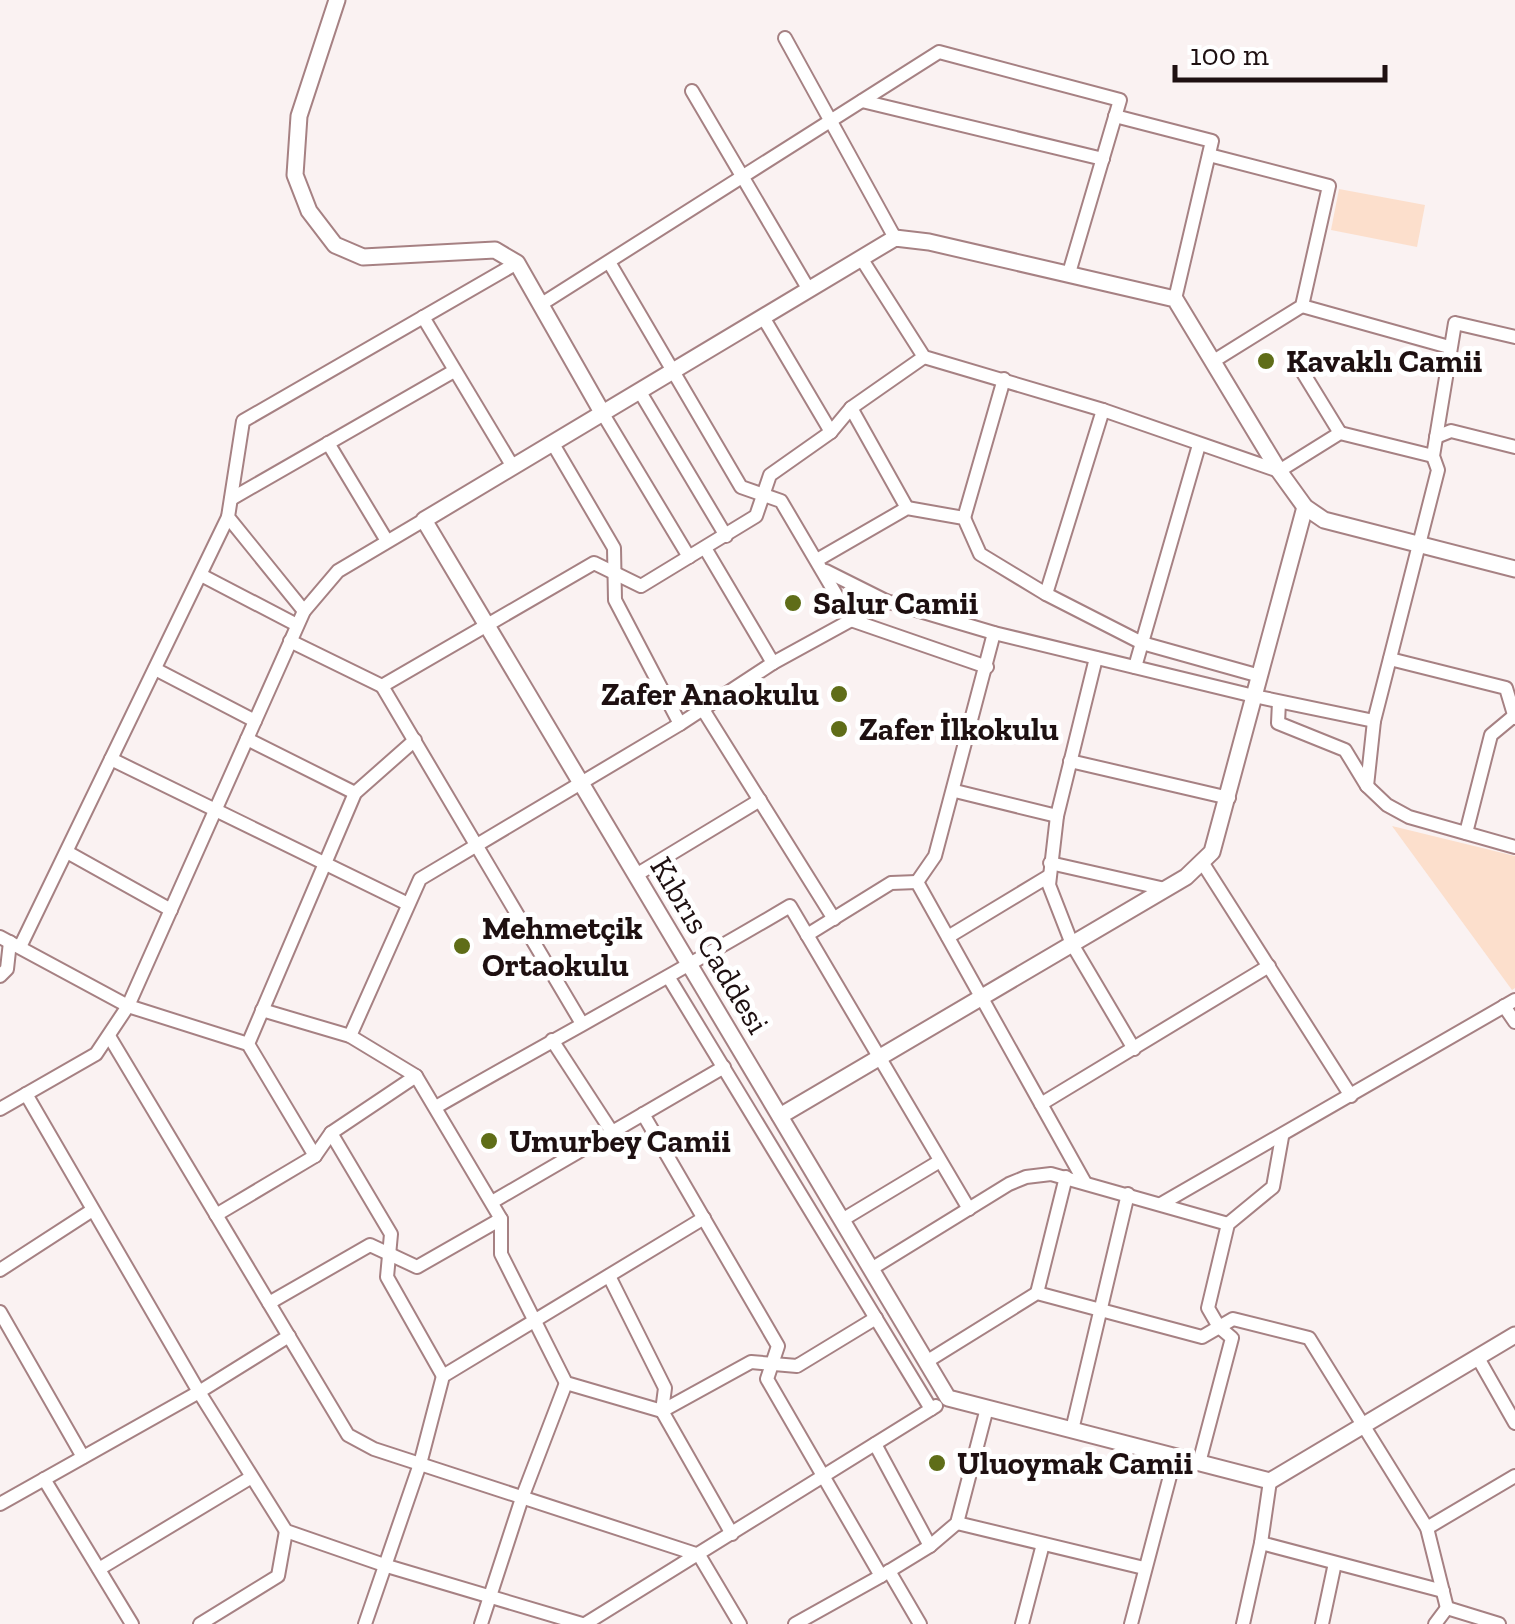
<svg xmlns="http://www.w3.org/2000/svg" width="1515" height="1624" font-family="'Zilla Slab',serif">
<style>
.green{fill:#fcdfcc}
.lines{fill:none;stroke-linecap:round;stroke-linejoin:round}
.minor-casing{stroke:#a68183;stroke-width:16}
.tertiary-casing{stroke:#a68183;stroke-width:19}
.minor{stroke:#fff;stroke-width:12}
.tertiary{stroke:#fff;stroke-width:15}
.poi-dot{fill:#5f6d18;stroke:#fff;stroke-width:4}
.labels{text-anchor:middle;stroke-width:10;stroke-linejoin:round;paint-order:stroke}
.poi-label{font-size:32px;font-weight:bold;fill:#1e1011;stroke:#fff;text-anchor:start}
.street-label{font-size:32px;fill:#1e1011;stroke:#fff}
</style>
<rect width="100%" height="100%" fill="#faf2f2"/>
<g class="green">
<polygon points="1339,189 1425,205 1417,247 1331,230"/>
<polygon points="1392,826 1515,856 1515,988 1512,990"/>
</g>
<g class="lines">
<defs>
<g id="minor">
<polyline points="785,38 895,238"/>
<polyline points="692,91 809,290"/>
<polyline points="862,101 1103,159"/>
<polyline points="1115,116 1212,141 1175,299"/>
<polyline points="1209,155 1329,186 1302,306 1212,362"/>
<polyline points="861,258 924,357 1103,410 1279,471 1340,433 1433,456"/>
<polyline points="609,262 741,487 781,501 851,620 987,667"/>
<polyline points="540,305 939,52 1120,100 1069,273"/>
<polyline points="1302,306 1449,347"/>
<polyline points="423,317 513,467"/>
<polyline points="763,317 831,432"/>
<polyline points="1302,371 1340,433"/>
<polyline points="640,392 726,536"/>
<polyline points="851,408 907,508"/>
<polyline points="603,414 689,557"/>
<polyline points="1436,437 1451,431 1515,447"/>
<polyline points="328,443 387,541"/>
<polyline points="553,444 614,548 615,600 680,724"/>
<polyline points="231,499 454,371"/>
<polyline points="964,518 1004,379"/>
<polyline points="705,548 773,663"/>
<polyline points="817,560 907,508 964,518 980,554 1046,594 1142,643 1260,676"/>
<polyline points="826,571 886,601 994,633 1254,696 1374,721"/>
<polyline points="201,575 297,625"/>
<polyline points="1046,594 1103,410"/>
<polyline points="304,611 228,517 243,421 517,263"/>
<polyline points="290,641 382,686 594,563 641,586 756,516 770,475 831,432 851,408 924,357"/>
<polyline points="1096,658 1057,816 1049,885 1072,944 1134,1049"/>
<polyline points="1390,659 1506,688 1515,718"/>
<polyline points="1135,667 1199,445"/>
<polyline points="155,669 255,721"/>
<polyline points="382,686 581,1022"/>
<polyline points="1279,702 1278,723 1345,750 1367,786 1387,805 1409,817 1515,847"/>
<polyline points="702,708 834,919"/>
<polyline points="247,739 355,793"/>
<polyline points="111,759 408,904"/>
<polyline points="1070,761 1229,798"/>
<polyline points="1367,786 1374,721 1438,470 1433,456 1455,323 1515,337"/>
<polyline points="955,791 1057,816"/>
<polyline points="1466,833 1491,735 1515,715"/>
<polyline points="67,852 171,910"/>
<polyline points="1202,862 1351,1096"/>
<polyline points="1050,863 1165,889"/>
<polyline points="636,875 760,800"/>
<polyline points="917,882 1084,1181"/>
<polyline points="917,882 935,856 994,633"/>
<polyline points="807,935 891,883 917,882"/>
<polyline points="0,937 128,1006 248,1044 315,1156"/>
<polyline points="948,937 1049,876"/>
<polyline points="20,947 228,517"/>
<polyline points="0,976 7,969 10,942"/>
<polyline points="669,978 931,1409"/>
<polyline points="1504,1006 1515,1022"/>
<polyline points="262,1010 350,1036 416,1076 501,1219 501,1254 566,1383 662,1411 751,1362 797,1366 876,1318"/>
<polyline points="109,1036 348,1435 374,1449 699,1555 740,1624"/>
<polyline points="350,1036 420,879 680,724 773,663 886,601"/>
<polyline points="552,1040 612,1132"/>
<polyline points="248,1044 355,793 415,740"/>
<polyline points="26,1094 199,1392 286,1531 387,1566 582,1624"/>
<polyline points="1041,1104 1269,966"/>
<path d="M436,1107C554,1039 674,975 790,906L969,1209"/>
<polyline points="0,1109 96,1054 128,1006 304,611 338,571 424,520"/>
<polyline points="643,1114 778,1346 767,1379 881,1576"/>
<polyline points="331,1133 391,1234 387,1277 443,1376"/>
<polyline points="492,1202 724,1067"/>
<polyline points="1161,1204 1515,1000"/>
<polyline points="216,1215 315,1156 331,1133 416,1076"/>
<polyline points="842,1220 940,1161"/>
<polyline points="871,1269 1009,1184 1026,1177 1051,1174 1228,1224"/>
<polyline points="0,1270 91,1211"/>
<polyline points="609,1276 665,1388 662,1411 732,1534"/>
<polyline points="1037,1293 1066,1177"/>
<polyline points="269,1303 370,1245 417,1267 501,1219"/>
<polyline points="0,1312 83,1457"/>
<polyline points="1478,1358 1515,1423"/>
<polyline points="926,1362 1037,1293 1202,1337 1233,1319 1309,1338 1427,1528 1447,1608"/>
<polyline points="1072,1430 1128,1194"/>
<polyline points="875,1444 930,1546"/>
<polyline points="1199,1463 1232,1338 1219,1327 1208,1308 1228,1224 1273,1187 1282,1137"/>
<polyline points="44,1479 132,1624"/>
<polyline points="0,1504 199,1392 289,1336"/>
<polyline points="957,1523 1144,1568"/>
<polyline points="1427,1528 1515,1476"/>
<polyline points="1261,1543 1443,1591"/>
<polyline points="99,1569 250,1478"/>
<polyline points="889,1571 920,1624"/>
<polyline points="1447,1608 1499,1624"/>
<polyline points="200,1624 278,1576 286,1531"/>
<polyline points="365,1624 420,1464 443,1376 704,1218"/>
<polyline points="481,1624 522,1498 566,1383"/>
<polyline points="585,1624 936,1406"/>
<polyline points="795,1624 881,1576 930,1546 957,1523 987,1408"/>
<polyline points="1022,1624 1043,1544"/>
<polyline points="1131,1624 1175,1457"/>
<polyline points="1243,1624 1261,1543 1270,1481"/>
<polyline points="1322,1624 1335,1563"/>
<polyline points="1435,1624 1447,1608"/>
</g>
<g id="tertiary">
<polyline points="337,0 299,116 295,175 309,211 335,245 363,257 495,250 517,263 603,414"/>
<polyline points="1515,569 1324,520 1305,507 1279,471 1175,299 929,242 895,238 424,520 948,1398 1270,1481 1515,1335"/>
<polyline points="780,1116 1186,877 1212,852 1305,507"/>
</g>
</defs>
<use href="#minor" class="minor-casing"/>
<use href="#tertiary" class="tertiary-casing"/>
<use href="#minor" class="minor"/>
<use href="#tertiary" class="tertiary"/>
</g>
<g class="poi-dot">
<circle cx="1266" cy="361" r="10"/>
<circle cx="793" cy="603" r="10"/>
<circle cx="839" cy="694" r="10"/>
<circle cx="839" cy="729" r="10"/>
<circle cx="462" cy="946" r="10"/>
<circle cx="489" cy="1141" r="10"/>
<circle cx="937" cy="1463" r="10"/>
</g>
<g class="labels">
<g class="poi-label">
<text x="1286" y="372">Kavaklı Camii</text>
<text x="813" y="614">Salur Camii</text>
<text x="819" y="705" text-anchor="end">Zafer Anaokulu</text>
<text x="859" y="740">Zafer İlkokulu</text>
<text x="482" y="939">Mehmetçik<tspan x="482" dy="37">Ortaokulu</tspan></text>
<text x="509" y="1152">Umurbey Camii</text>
<text x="957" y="1474">Uluoymak Camii</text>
</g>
<g class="street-label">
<text transform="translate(710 945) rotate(59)" y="11">Kıbrıs Caddesi</text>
</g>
</g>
<path d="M1175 65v15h210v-15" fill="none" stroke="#1e1011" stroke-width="5"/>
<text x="1190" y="65" font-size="30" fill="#1e1011" stroke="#ffffff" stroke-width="8" paint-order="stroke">100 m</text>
</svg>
